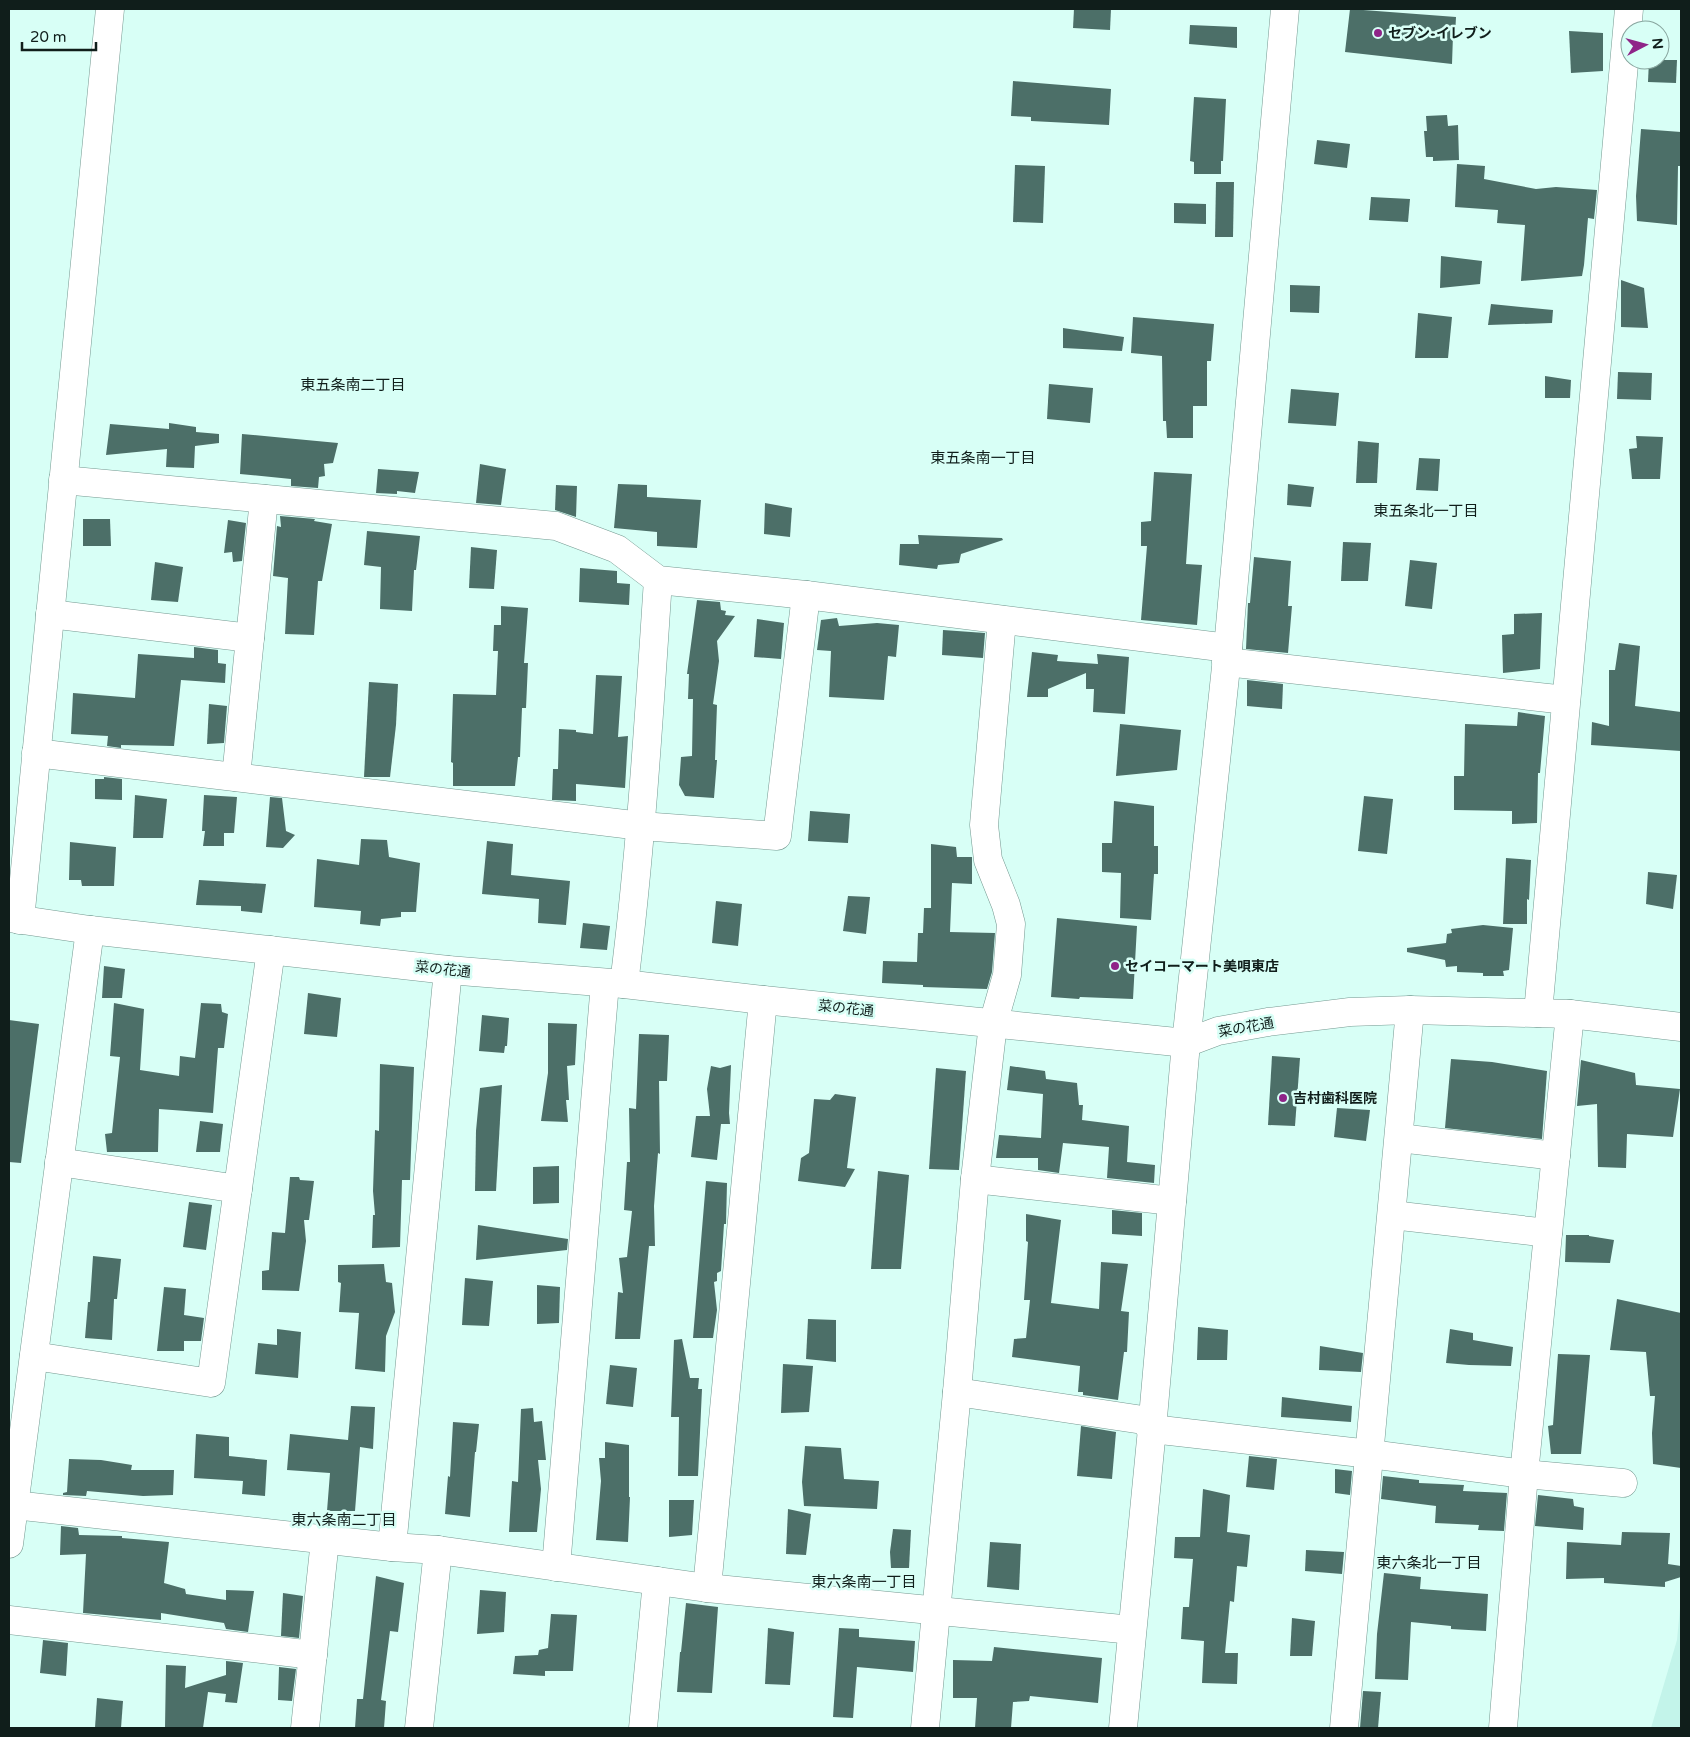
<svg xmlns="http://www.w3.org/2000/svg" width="1690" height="1737" font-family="'Varela Round','Noto Sans JP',sans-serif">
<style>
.built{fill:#c3f4ea}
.building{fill:#4c6f68}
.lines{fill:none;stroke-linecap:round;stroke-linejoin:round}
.minor-casing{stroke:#759991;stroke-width:29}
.minor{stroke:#fff;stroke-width:28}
.poi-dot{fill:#8f2488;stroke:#d8fff6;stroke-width:2}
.labels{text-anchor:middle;stroke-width:5;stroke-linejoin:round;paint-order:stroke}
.poi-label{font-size:14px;font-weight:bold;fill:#101e1b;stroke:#d8fff6;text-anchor:start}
.street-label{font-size:14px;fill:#101e1b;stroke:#d8fff6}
.neighbourhood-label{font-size:15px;fill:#101e1b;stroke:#d8fff6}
</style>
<rect width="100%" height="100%" fill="#d8fff6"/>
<polygon class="built" points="1681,1598 1681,1728 1651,1728 1677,1640"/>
<g class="building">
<polygon points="1074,9 1111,9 1110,30 1073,28"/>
<polygon points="1350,9 1456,17 1455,36 1453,35 1452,64 1345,52"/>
<polygon points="1190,25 1237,27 1237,48 1189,44"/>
<polygon points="1569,31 1603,33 1603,71 1571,73"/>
<polygon points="1649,60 1677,60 1676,83 1648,82"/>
<polygon points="1013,81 1111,89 1109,125 1031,121 1031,117 1011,116"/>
<polygon points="1194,97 1226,99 1223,161 1221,161 1221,174 1194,174 1194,162 1190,161"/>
<polygon points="1447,115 1448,126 1458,125 1459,160 1433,161 1433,157 1426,157 1424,131 1427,131 1426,116"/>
<polygon points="1641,129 1681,132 1681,166 1678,166 1677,225 1637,221 1636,196"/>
<polygon points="1317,140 1350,144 1347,168 1314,164"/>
<polygon points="1457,164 1485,166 1484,179 1536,189 1556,187 1597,190 1594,219 1588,218 1584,265 1582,276 1521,281 1525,225 1497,223 1498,210 1455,207"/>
<polygon points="1015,165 1045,166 1043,223 1013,222"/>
<polygon points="1216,182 1234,182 1233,237 1215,237"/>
<polygon points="1371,197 1410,199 1408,222 1369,220"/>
<polygon points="1174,203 1206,204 1206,224 1174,223"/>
<polygon points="1441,256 1482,261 1480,284 1440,288"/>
<polygon points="1621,280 1644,288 1648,328 1621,327"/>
<polygon points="1290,285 1320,286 1319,313 1290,312"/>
<polygon points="1491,304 1553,310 1552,323 1488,325"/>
<polygon points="1418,313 1452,317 1448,358 1415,358"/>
<polygon points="1133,317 1214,324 1211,361 1207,361 1207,406 1193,406 1193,438 1167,438 1166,421 1163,421 1162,356 1131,353"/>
<polygon points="1063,328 1124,337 1122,351 1063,348"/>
<polygon points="1618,372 1652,373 1651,400 1617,399"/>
<polygon points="1545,376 1571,380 1570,398 1545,398"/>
<polygon points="1049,384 1093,388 1090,423 1047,419"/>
<polygon points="1291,389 1339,393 1336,426 1288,423"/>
<polygon points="169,423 196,427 196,432 219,434 219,443 195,446 194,468 166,467 167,449 106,455 110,424 169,429"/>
<polygon points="242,434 285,438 338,443 333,463 324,464 325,476 319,477 318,488 291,486 291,479 240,474"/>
<polygon points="1636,436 1663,437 1660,479 1632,479 1629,449 1637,448"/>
<polygon points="1358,441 1379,443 1377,483 1356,483"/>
<polygon points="1419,458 1440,459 1438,491 1416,490"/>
<polygon points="480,464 506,469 501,505 476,503"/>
<polygon points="378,469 419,472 415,493 397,491 397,494 376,493"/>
<polygon points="1154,472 1192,474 1186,564 1202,565 1197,625 1141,620 1147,546 1141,546 1141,522 1151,521"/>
<polygon points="618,484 647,485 647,497 701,500 697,548 657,546 657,532 614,528"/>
<polygon points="1288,484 1314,487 1311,507 1287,505"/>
<polygon points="556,485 577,486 576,517 555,510"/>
<polygon points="765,503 792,508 790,537 764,534"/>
<polygon points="280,516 315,519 314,521 332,524 322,581 318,581 314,635 285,634 288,578 273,576 277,526 281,527"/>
<polygon points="83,519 110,519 111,546 83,546"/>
<polygon points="228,520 246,523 242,561 233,562 232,552 224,553"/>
<polygon points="367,531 420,536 416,570 414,570 412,611 380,609 381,567 364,565"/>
<polygon points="918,535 1002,538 1003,540 961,554 959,563 938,565 937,569 899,565 900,544 919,544"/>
<polygon points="1343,542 1371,543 1368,581 1341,581"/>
<polygon points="471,547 497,550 494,589 469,588"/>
<polygon points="1254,557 1291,561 1288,606 1292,606 1288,653 1246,649 1248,603 1250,603"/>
<polygon points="1410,560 1437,563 1432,609 1405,606"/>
<polygon points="155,562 183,567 178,602 151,600"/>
<polygon points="580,568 617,571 617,583 630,584 629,605 579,602"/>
<polygon points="697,600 720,602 721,610 726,611 725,615 735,616 717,641 719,661 713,704 717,705 715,760 717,760 714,798 685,796 679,785 681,757 692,756 693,699 688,699 689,674 687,674"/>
<polygon points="501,606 528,608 524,663 528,663 526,708 522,708 520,757 518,757 515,786 453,786 453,763 451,762 453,694 496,695 498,651 493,651 494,625 501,625"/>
<polygon points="1542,613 1540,669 1503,673 1502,635 1514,634 1514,614"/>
<polygon points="837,618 839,626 877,623 899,625 896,657 888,656 884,700 829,697 831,651 817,650 821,620"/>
<polygon points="757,619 784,623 781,659 754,657"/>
<polygon points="943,630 985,633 983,658 942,655"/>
<polygon points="1619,643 1640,646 1635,706 1681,712 1681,751 1591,745 1592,722 1609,726 1609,670 1615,670"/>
<polygon points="194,647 218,650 218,663 226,664 225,683 181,680 174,746 121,745 121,748 107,746 108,736 71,734 73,693 135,698 138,654 194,658"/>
<polygon points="1032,652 1058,655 1057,661 1098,664 1097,654 1129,657 1125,714 1093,712 1094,689 1086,689 1086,673 1048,689 1048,697 1027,697"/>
<polygon points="596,675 622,676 618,737 628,736 625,788 576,784 576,801 552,800 553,769 558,769 559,729 576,730 576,732 593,734"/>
<polygon points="1247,680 1283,684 1282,709 1247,706"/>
<polygon points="369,682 398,684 396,725 390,777 364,777"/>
<polygon points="209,704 227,706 224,743 207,744"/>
<polygon points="1518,712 1545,716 1540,773 1538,773 1537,823 1512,824 1512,811 1454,810 1454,776 1464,776 1465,724 1517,726"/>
<polygon points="1120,724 1181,730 1177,770 1116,776"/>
<polygon points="104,777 122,779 122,800 95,799 95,779 104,779"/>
<polygon points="135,795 167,799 163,838 133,838"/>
<polygon points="204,795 237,797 234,833 224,833 224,846 203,846 205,831 202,831"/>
<polygon points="1364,796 1393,799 1387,854 1358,851"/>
<polygon points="270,797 282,798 286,831 295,835 283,848 266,847"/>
<polygon points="1114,801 1154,806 1154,846 1158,846 1158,874 1154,874 1151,920 1120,918 1121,873 1102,872 1102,843 1112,843"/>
<polygon points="810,811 850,814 848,843 808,841"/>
<polygon points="361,839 387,840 389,857 420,863 416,912 401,912 401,917 381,919 380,926 360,924 361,911 314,907 317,859 359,865"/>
<polygon points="487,841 513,844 511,875 570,881 566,925 538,923 539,899 482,894"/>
<polygon points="70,842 116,847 114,886 82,886 81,880 69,880"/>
<polygon points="931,844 956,847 957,857 972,857 972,884 952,883 950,932 995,933 992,972 987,989 923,987 923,985 882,983 883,961 917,962 918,933 923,933 924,908 931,908"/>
<polygon points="1506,858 1531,860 1529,900 1527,899 1527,924 1503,924"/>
<polygon points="1648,872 1677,875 1673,909 1646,904"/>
<polygon points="199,880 266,884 262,913 241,911 241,906 196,905"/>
<polygon points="848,896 870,897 866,934 843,931"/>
<polygon points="716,901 742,904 738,946 712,943"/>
<polygon points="1057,918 1137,926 1133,999 1080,997 1079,999 1051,997"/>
<polygon points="583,923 610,926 607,950 580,948"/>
<polygon points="1483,925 1513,928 1509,970 1503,971 1504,976 1483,976 1483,973 1457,972 1457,966 1446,967 1445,960 1407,952 1407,948 1446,943 1447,934 1452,933 1451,929"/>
<polygon points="104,966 125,969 122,998 102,998"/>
<polygon points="308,993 341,998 337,1037 304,1034"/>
<polygon points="114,1003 144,1009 140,1070 179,1076 180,1056 195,1058 201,1003 221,1004 222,1012 228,1014 224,1048 218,1048 213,1113 159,1109 158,1152 107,1152 105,1134 112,1133 120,1057 110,1056"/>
<polygon points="482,1015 509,1018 507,1046 505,1046 504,1053 479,1051"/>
<polygon points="9,1020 39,1024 21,1163 9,1162"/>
<polygon points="548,1023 577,1024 575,1065 567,1066 569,1100 566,1100 568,1122 541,1121 548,1073"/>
<polygon points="639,1034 669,1035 667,1081 659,1081 660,1154 658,1153 654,1206 655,1246 649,1246 640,1339 615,1339 618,1292 623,1293 619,1258 627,1257 632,1211 624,1210 627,1162 630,1162 629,1108 636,1109"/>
<polygon points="1272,1056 1300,1058 1295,1126 1268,1125"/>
<polygon points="1451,1059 1492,1062 1547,1071 1542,1139 1445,1128"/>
<polygon points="1581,1060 1635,1073 1636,1085 1680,1089 1673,1137 1627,1134 1626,1168 1598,1167 1597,1104 1577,1106"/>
<polygon points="380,1064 414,1067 410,1180 402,1180 400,1247 372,1248 373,1215 375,1215 373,1191 375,1130 379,1131"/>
<polygon points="731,1065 729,1113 730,1124 721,1124 717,1160 691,1157 696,1116 710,1116 707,1089 711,1066 720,1068"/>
<polygon points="1010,1066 1045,1071 1046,1079 1077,1083 1079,1105 1083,1105 1082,1120 1129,1126 1127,1162 1155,1165 1154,1183 1107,1178 1109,1147 1063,1143 1059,1173 1038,1170 1038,1158 996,1158 999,1135 1041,1138 1043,1094 1007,1090"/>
<polygon points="936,1068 966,1071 959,1170 929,1169"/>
<polygon points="502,1085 496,1191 475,1191 476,1131 480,1088"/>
<polygon points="835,1094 856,1097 847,1168 855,1169 845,1187 798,1181 801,1158 809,1153 814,1099 830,1100"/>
<polygon points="1337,1108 1370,1110 1366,1141 1334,1137"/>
<polygon points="200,1121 223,1124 220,1152 196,1152"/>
<polygon points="559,1166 559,1203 533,1204 533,1167"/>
<polygon points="878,1171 909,1175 901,1269 871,1269"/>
<polygon points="290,1177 299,1177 300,1180 314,1181 309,1220 304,1220 306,1241 299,1291 262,1290 262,1271 269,1270 272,1232 285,1233"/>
<polygon points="706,1181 727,1183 726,1224 724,1224 721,1271 717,1273 717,1281 714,1282 717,1310 713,1338 693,1338"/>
<polygon points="189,1202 212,1205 206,1250 183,1247"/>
<polygon points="1112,1210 1142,1213 1142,1236 1112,1234"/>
<polygon points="1026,1214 1061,1220 1051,1303 1099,1309 1101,1262 1128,1264 1121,1311 1129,1312 1127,1352 1124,1352 1118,1400 1083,1395 1083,1392 1078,1392 1080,1366 1012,1357 1014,1339 1026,1338 1030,1300 1024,1300 1028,1242 1026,1241"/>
<polygon points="478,1225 568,1239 567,1250 476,1260"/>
<polygon points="1566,1235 1589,1235 1589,1236 1614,1240 1610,1263 1565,1262"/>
<polygon points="93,1256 121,1259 117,1299 114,1299 112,1340 85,1338 88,1302 90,1302"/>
<polygon points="384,1264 386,1282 392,1283 395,1312 386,1336 385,1372 355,1369 359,1313 339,1312 341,1283 338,1282 338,1265"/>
<polygon points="465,1278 493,1281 489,1326 462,1325"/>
<polygon points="537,1285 560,1287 559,1323 537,1324"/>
<polygon points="164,1287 186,1289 184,1315 204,1318 201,1341 184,1341 184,1351 157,1351"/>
<polygon points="1617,1299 1681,1313 1681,1468 1653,1464 1652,1433 1655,1396 1650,1396 1646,1352 1610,1350"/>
<polygon points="808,1319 836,1320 836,1362 806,1359"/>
<polygon points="1198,1327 1228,1330 1227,1360 1197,1360"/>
<polygon points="277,1329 301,1332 298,1378 255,1374 258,1343 277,1345"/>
<polygon points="1450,1329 1473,1333 1473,1340 1513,1347 1511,1366 1469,1365 1446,1363"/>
<polygon points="682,1339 690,1378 699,1378 698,1389 702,1389 698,1476 678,1476 679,1417 671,1417 674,1340"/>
<polygon points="1320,1346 1363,1353 1361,1372 1319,1370"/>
<polygon points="1558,1354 1590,1355 1581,1454 1551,1454 1548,1426 1553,1425"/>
<polygon points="783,1364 813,1366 809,1412 781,1413"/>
<polygon points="610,1365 637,1368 633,1407 606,1404"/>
<polygon points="1282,1397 1352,1406 1351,1422 1281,1417"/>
<polygon points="351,1406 375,1407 373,1449 360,1447 355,1511 327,1511 330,1473 287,1470 290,1434 348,1440"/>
<polygon points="533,1408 534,1422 542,1421 546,1460 538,1460 541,1489 537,1532 509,1532 512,1481 518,1482 521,1409"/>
<polygon points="453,1422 479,1424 476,1452 475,1452 470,1517 445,1514 448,1476 450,1477"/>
<polygon points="1081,1426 1116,1432 1112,1479 1077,1476"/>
<polygon points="196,1434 229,1437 229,1456 267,1460 265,1496 242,1494 243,1481 194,1478"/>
<polygon points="605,1442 629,1445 629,1497 630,1497 628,1542 596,1540 601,1481 599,1458 605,1458"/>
<polygon points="805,1446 841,1448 844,1479 879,1481 877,1509 804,1506 802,1482"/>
<polygon points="1249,1456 1277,1459 1274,1490 1246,1487"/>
<polygon points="69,1459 101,1460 132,1465 131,1470 174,1470 173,1495 143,1496 87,1491 86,1496 63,1495 63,1493 67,1492"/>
<polygon points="1335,1469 1352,1471 1350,1495 1335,1493"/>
<polygon points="1383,1476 1419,1480 1419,1483 1464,1485 1463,1491 1507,1493 1504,1531 1478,1530 1479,1525 1435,1523 1436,1506 1381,1499"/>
<polygon points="1203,1489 1230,1495 1227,1532 1250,1535 1247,1567 1237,1566 1234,1602 1230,1601 1225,1653 1238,1653 1237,1684 1202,1683 1204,1641 1181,1639 1183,1607 1189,1607 1193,1559 1174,1558 1175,1537 1200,1537"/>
<polygon points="1538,1495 1573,1499 1574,1506 1584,1508 1583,1530 1535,1526"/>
<polygon points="669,1500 694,1500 692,1535 669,1537"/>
<polygon points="788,1509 811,1514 806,1555 786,1554"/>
<polygon points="61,1526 78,1528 79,1535 122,1536 122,1538 169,1542 164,1583 185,1589 186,1594 226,1600 226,1590 254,1591 248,1632 226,1629 224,1623 161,1613 161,1620 83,1613 86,1554 60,1555"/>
<polygon points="893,1529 911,1530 909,1568 891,1568 890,1552"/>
<polygon points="1622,1532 1670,1533 1668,1564 1681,1566 1681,1577 1665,1582 1665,1587 1604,1583 1604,1578 1566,1579 1567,1542 1621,1545"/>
<polygon points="990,1542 1021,1544 1019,1590 987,1587"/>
<polygon points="1306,1550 1344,1552 1342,1574 1305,1571"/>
<polygon points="1384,1573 1421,1577 1420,1589 1488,1594 1486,1631 1451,1629 1451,1626 1411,1622 1408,1680 1375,1679 1377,1634"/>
<polygon points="376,1576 404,1583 398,1632 390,1631 381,1700 386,1701 384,1728 355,1728 357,1699 363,1699"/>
<polygon points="480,1590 506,1592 504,1632 477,1634"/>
<polygon points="283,1593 303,1596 299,1638 281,1636"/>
<polygon points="686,1603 718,1607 712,1693 677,1692 680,1652 681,1652"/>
<polygon points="551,1614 577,1615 573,1671 545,1671 545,1676 513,1674 515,1656 538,1655 539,1650 548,1648"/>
<polygon points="1292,1618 1315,1621 1312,1656 1290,1656"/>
<polygon points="768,1628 794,1632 790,1685 765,1684"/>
<polygon points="839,1628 859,1629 859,1637 915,1641 913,1672 857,1667 853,1718 833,1717"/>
<polygon points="43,1640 68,1643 66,1676 40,1673"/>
<polygon points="994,1647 1102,1658 1098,1703 1030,1696 1029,1701 1013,1702 1011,1728 975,1728 977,1698 953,1698 953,1660 992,1661"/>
<polygon points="226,1661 243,1663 237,1703 225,1702 226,1694 208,1692 203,1728 165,1728 166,1665 186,1666 185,1688 226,1675"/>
<polygon points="279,1667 296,1669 292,1701 278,1700"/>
<polygon points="1363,1691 1381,1692 1378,1728 1360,1728"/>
<polygon points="97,1698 123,1701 121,1728 95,1728"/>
</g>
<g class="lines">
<defs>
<g id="minor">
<polyline points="63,480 556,526 617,549 658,580 806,595 1228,648"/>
<polyline points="50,614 250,638"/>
<polyline points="1226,662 1566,700"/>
<polyline points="36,753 641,826 777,836 806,595"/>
<polyline points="236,777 264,499"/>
<polyline points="9,918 90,930 448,970 624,984 763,1000 1186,1043 1218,1031 1268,1022 1350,1012 1410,1010 1570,1014 1681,1027"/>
<polyline points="20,920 110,9"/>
<path d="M624,984C641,850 649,715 658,580"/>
<polyline points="1538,1013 1629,9"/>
<polyline points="1399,1138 1556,1156"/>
<polyline points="59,1162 238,1189"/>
<polyline points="975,1179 1172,1201"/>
<polyline points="1392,1215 1548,1233"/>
<polyline points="34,1356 211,1383 271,950"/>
<polyline points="957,1392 1143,1420 1152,1429 1370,1454 1524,1474 1623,1483"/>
<polyline points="14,1505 392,1547 438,1550 707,1588 1132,1630"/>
<polyline points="9,1544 90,930"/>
<polyline points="392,1547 448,970"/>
<polyline points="556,1567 605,983"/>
<polyline points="707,1588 763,1000"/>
<polyline points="9,1620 313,1655"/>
<polyline points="305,1728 325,1540"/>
<polyline points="419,1728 438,1550"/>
<polyline points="643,1728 657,1581"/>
<polyline points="925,1728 957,1392 975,1179 993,1024 1007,975 1011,924 1006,905 988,860 984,825 1002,620"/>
<polyline points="1123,1728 1152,1429 1186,1043 1228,648 1285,9"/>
<polyline points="1344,1728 1410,1010"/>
<polyline points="1503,1728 1524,1474 1570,1014"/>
</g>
</defs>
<use href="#minor" class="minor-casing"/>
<use href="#minor" class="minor"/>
</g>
<g class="poi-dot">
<circle cx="1378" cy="33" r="5"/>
<circle cx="1115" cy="966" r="5"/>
<circle cx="1283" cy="1098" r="5"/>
</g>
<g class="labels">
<g class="poi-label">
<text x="1388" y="38">セブン-イレブン</text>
<text x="1125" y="971">セイコーマート美唄東店</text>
<text x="1293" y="1103">吉村歯科医院</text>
</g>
<g class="street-label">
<text transform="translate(443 969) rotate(6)" y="5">菜の花通</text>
<text transform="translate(846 1008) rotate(6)" y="5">菜の花通</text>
<text transform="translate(1246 1027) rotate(-10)" y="5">菜の花通</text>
</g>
<g class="neighbourhood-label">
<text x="353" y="390">東五条南二丁目</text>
<text x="983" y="463">東五条南一丁目</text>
<text x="1426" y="516">東五条北一丁目</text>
<text x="344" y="1525">東六条南二丁目</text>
<text x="1429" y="1568">東六条北一丁目</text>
<text x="864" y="1587">東六条南一丁目</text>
</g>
</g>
<rect width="1690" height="1737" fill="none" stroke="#101e1b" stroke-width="20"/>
<g transform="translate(1645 45) rotate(84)"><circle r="24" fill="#d8fff6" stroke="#88a59e"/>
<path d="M0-4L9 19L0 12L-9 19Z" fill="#8f2488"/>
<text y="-8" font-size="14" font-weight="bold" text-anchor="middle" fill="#101e1b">N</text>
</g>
<path d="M22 42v8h74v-8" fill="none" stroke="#101e1b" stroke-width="2.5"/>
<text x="30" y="42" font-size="15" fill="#101e1b" stroke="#d8fff6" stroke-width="4" paint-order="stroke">20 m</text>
</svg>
